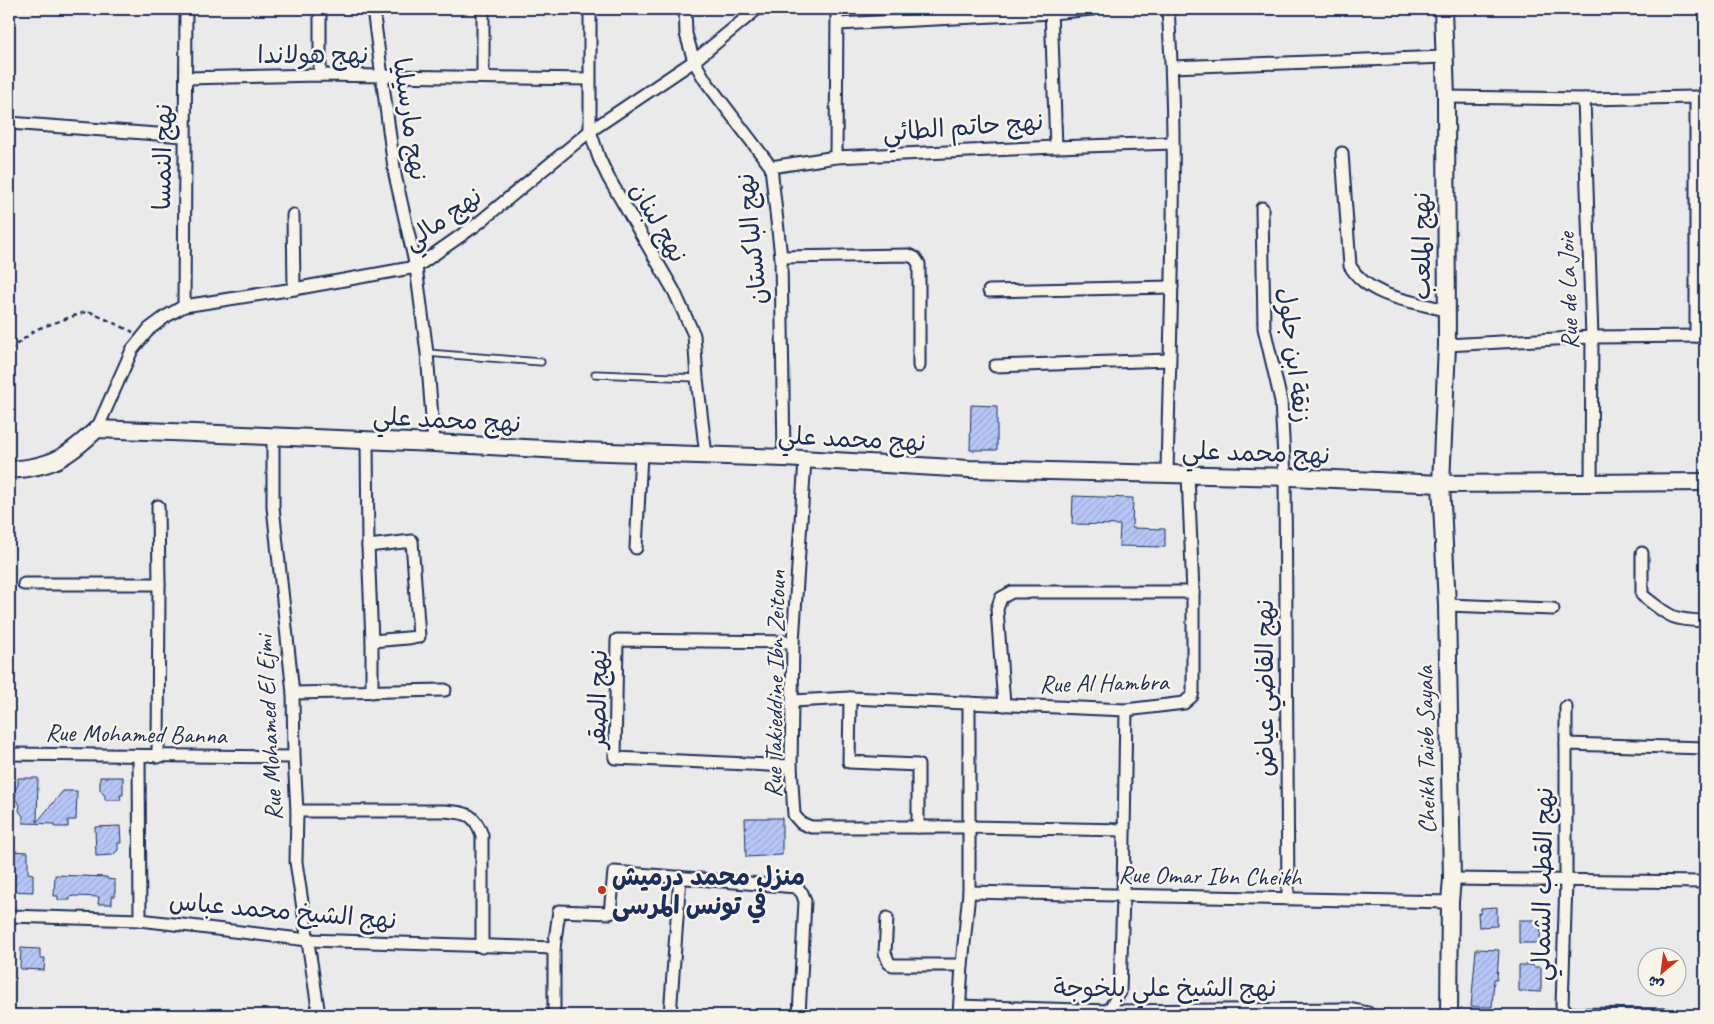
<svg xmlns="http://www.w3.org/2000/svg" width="1714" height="1024" font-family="Caveat,'Playpen Sans Arabic',sans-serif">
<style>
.building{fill:url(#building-hatch);stroke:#1b2f5e}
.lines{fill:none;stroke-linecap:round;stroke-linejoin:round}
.lane-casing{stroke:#1b2f5e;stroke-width:9}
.street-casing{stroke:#1b2f5e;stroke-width:15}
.secondary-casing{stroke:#1b2f5e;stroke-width:20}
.path{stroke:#1b2f5e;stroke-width:2.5;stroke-dasharray:5 4;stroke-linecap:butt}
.lane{stroke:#f7f3e8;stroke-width:5.5}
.street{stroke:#f7f3e8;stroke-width:11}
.secondary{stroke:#f7f3e8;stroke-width:16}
.poi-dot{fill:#c8321e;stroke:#f7f3e8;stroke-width:2}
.labels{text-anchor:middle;stroke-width:5;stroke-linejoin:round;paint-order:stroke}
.street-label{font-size:25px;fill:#1b2f5e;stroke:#f7f3e8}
.poi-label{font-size:25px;font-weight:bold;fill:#1b2f5e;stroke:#f7f3e8;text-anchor:start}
</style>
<defs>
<pattern id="building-hatch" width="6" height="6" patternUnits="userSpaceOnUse" patternTransform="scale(1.25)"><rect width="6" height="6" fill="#b6c6f6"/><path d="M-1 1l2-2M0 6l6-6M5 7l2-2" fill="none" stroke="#9caad5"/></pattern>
</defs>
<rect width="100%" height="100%" fill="#eaeaeb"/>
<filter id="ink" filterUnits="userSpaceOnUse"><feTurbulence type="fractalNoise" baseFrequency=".02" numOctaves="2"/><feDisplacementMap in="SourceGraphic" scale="10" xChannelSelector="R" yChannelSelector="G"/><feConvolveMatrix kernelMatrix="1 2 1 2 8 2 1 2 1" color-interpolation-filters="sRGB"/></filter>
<g filter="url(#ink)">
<g class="building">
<polygon points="971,405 997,406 997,450 970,450"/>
<polygon points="1073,496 1133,498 1132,528 1165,529 1165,547 1119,546 1120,525 1072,524"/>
<polygon points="100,777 123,777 123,795 120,795 121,800 105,800 105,796 100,790"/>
<polygon points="18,778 38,778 37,822 63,791 77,791 76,820 68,820 68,827 55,827 55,824 23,823 23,816 19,811 20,805 15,799 16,795 14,791 18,785"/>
<polygon points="745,818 782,818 782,855 746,857"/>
<polygon points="120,826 121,843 118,843 118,850 113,855 96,856 95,827"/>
<polygon points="12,851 28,852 28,873 33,874 33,892 9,891 9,871 12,872"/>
<polygon points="55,875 107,877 107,879 115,880 115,896 112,896 112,904 98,904 99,897 74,896 70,897 70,900 58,900 58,896 54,896"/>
<polygon points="1497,907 1497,926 1479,927 1478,913 1481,913 1481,908"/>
<polygon points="1519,920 1541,920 1540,943 1519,943"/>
<polygon points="21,948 40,949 40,958 45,958 44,970 20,969"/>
<polygon points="1476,949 1499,950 1497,979 1494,979 1492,1007 1471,1007"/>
<polygon points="1519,965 1533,965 1534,967 1541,967 1541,992 1519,991"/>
</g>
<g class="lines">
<defs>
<g id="lane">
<polyline points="427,353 541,362"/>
<polyline points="595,374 697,378"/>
</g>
<g id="street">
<polyline points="373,9 395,175 416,267 427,353 434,443"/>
<polyline points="590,9 590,131 599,158 608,177 674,291 694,335 697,378 706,456"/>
<polyline points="685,9 686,34 694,61 705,80 771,167 781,257 784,458"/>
<polyline points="838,24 1052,13 1092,9"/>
<polyline points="1172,67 1445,57"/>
<polyline points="320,75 320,9"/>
<polyline points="483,77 483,9"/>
<polyline points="186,78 320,75 589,79"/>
<polyline points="1446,97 1584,99 1696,97 1696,336"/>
<polyline points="1584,99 1592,337 1591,482"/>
<polyline points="9,123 184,136"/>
<polyline points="1056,147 1172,143"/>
<path d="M1342,153L1350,266C1369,298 1412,301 1446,310"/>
<polyline points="836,157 837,9"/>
<polyline points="771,167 836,157 1056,147 1051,9"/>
<polyline points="1262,208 1264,328 1281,401 1285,477 1288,899"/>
<polyline points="293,215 294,289"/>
<polyline points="781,257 908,255 915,258 919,264 919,366"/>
<polyline points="989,291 1172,287"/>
<polyline points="184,306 186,9"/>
<polyline points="1447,345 1592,337 1705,336"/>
<polyline points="995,366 1169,360"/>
<polyline points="97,429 132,350 149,329 165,317 184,306 294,289 416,267 476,225 590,131 694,61 757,9"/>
<polyline points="273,437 273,507 293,693 294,757 297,811 296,862 319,1015"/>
<polyline points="367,440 368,546 372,641 372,692"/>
<polyline points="805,460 793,642 791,766 794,815 801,823 811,827 969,827 1124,830"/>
<path d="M1167,474C1170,319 1179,164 1168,9"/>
<polyline points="368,546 412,541 419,637 372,641"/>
<polyline points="636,548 641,454"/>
<path d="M1642,553V595C1669,616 1670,620 1705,621"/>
<polyline points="24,584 159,584"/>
<polyline points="1447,605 1553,609"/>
<polyline points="293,693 445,690"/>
<polyline points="850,698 849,762 918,765 918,827"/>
<polyline points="793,701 850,698 1126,710 1184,703 1192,696 1193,691 1193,592 1188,475"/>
<polyline points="1004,705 997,609 1001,598 1012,592 1193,592"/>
<polyline points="1566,707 1566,744"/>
<polyline points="9,754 294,757"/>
<polyline points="139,756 140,920"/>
<polyline points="158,757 159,584 158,506"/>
<polyline points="791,766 615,758 617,640 793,642"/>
<path d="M297,811H445C467,813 474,813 482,835V947"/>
<polyline points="1452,879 1705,882"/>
<polyline points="969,892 1450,902"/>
<polyline points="9,916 140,920 308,940 554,948"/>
<polyline points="887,918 885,953 889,963 893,965 962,965"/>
<polyline points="960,1006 1109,1011 1349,1009 1368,1013 1369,1015"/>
<polyline points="554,1015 554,948 559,911 610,913 614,872 796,887 802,893 805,901 799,1015"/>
<polyline points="670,1015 680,877"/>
<polyline points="959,1015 962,965 969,892 969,703"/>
<polyline points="1106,1015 1120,992 1123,896 1126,710"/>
<polyline points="1668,1015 1577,1014 1568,1013 1562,1006 1566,881 1566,744 1705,748"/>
</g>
<g id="secondary">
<polyline points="1443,9 1446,97 1447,345 1441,484 1447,605 1452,879 1450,902 1449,1015"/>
<path d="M9,470C52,467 66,458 97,429L434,443L580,451L784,458L969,469L1291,477L1441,484L1705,482"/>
</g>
</defs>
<use href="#lane" class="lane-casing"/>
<use href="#street" class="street-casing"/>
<use href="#secondary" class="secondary-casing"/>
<polyline class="path" points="9,350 37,329 88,311 133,332"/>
<use href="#lane" class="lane"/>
<use href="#street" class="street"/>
<use href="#secondary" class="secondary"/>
</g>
</g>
<circle class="poi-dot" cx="602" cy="890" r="5"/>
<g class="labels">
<g class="street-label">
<text x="313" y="63">نهج هولاندا</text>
<text transform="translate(411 119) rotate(82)" y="9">نهج مارسيليا</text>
<text transform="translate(963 126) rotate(-4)" y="9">نهج حاتم الطائي</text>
<text transform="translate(162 157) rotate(-89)" y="9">نهج النمسا</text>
<text transform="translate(442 218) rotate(-35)" y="9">نهج مالي</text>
<text transform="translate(659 222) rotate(60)" y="9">نهج لبنان</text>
<text transform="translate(751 239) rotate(-96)" y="9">نهج الباكستان</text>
<text transform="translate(1421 246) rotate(-90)" y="9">نهج الملعب</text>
<text transform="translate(1567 291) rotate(-92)" y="9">Rue de La Joie</text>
<text transform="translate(1295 355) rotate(83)" y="9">زنقة ابن جلول</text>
<text transform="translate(447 419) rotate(3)" y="9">نهج محمد علي</text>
<text transform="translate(852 438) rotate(3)" y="9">نهج محمد علي</text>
<text transform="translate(1256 452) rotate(2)" y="9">نهج محمد علي</text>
<text transform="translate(1104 682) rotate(-1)" y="9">Rue Al Hambra</text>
<text transform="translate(774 684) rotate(-89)" y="9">Rue Takieddine Ibn Zeitoun</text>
<text transform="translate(1264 688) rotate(-90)" y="9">نهج القاضي عياض</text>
<text transform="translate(597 699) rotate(-89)" y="9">نهج الصقر</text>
<text transform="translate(268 728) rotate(-93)" y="9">Rue Mohamed El Ejmi</text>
<text transform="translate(136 733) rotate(1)" y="9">Rue Mohamed Banna</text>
<text transform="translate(1425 750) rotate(-91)" y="9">Cheikh Taieb Sayala</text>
<text transform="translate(1210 875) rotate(1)" y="9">Rue Omar Ibn Cheikh</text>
<text transform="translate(1542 884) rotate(-89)" y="9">نهج القطب الشمالي</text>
<text transform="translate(283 910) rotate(5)" y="9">نهج الشيخ محمد عباس</text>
<text x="1165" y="996">نهج الشيخ علي بلخوجة</text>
</g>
<g class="poi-label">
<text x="612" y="885">منزل محمد درميش<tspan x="612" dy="29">في تونس المرسى</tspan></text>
</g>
</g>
<rect width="1714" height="1024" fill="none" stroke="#f7f3e8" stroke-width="30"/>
<rect x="15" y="15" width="1684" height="994" fill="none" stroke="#1b2f5e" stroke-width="2" filter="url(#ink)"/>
<g transform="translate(1662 972) rotate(209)"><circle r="24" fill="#f7f3e8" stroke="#9fa5b1"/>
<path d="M0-4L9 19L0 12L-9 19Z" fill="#c8321e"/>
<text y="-8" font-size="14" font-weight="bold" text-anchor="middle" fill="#1b2f5e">ش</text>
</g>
</svg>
